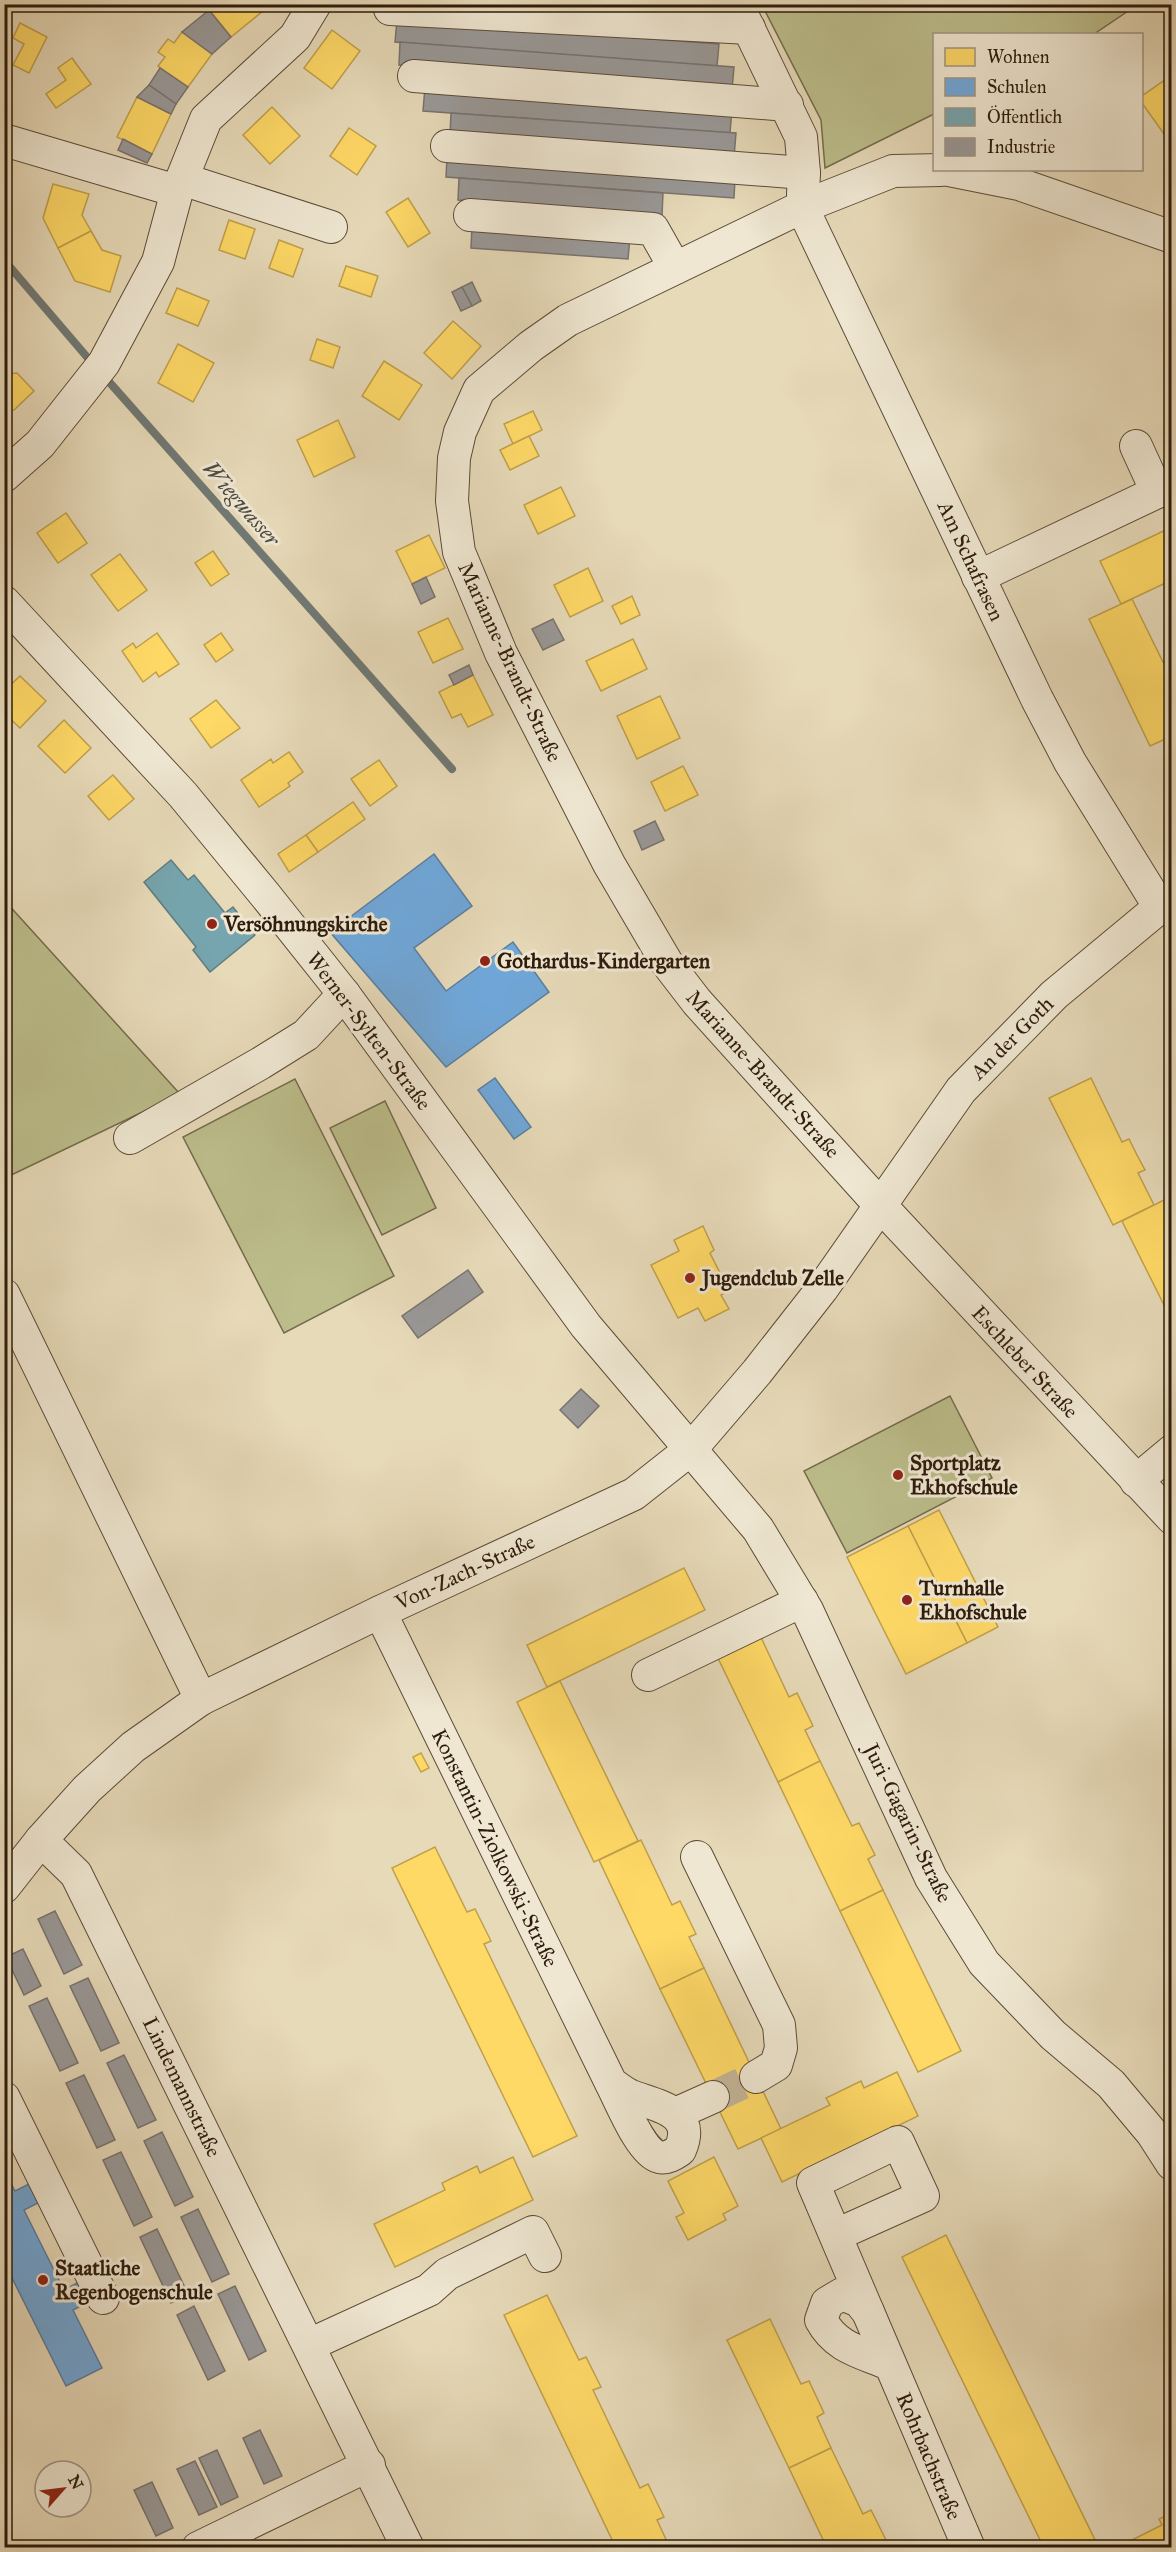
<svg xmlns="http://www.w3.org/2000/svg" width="1176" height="2552" font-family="'IM FELL Great Primer',serif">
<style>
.green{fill:#bcbd8b;stroke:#746c4c;stroke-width:1.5}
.homes{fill:#ffd966;stroke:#c0a04b;stroke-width:1.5}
.schools{fill:#6fa8dc;stroke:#5b7e9e;stroke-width:1.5}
.public{fill:#76a5af;stroke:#607c7e;stroke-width:1.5}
.industry{fill:#999;stroke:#79736f;stroke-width:1.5}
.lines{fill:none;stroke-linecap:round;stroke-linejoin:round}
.stream{stroke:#707975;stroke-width:8}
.minor-tunnel{stroke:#c2b496;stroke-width:32;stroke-dasharray:32 16;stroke-linecap:butt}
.minor-casing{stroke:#5c4b37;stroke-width:34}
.minor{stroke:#efe7d2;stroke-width:32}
.poi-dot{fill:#8f2418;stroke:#efe7d2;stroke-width:2}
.labels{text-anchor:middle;stroke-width:6;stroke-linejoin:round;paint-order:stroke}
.street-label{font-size:21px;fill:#2d1b0c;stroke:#efe7d2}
.poi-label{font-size:21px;font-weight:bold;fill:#2d1b0c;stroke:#efe7d2;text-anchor:start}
.water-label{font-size:22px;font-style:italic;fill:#4f4a41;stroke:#efe7d2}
</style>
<rect width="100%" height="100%" fill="#e7dab9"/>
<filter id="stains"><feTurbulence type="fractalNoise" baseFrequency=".00333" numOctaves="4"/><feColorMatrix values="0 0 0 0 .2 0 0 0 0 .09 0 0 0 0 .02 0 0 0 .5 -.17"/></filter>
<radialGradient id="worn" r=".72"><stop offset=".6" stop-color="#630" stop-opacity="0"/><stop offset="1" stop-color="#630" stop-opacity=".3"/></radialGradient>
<g class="green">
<polygon points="762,5 1137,5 1094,34 934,34 934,114 825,168 821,120"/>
<polygon points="5,901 180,1094 5,1178"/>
<polygon points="295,1079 394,1276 284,1333 183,1137"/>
<polygon points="385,1101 436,1208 382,1235 330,1128"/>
<polygon points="950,1396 992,1478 847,1553 804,1471"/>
</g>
<g class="homes">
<polygon points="215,4 258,4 263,11 231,37 209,10"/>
<polygon points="20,23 47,37 29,73 13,65 24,44 13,38"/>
<polygon points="332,30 360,51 332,89 304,68"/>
<polygon points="182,32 212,54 188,87 158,66 165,57 158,52 168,39 174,43"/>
<polygon points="72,58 91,84 56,108 46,94 66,80 58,68"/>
<polygon points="1172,75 1172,128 1164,134 1142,103 1142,96"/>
<polygon points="137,97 171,114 152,154 117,137"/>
<polygon points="272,107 300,136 270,164 243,135"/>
<polygon points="349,128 376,146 357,175 330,156"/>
<polygon points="53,184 89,194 82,215 91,231 58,248 43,218"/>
<polygon points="408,198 430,233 408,247 386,212"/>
<polygon points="229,220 255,229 245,259 219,250"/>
<polygon points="91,231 102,250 121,256 110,292 75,281 58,248"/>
<polygon points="279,240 303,249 293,277 269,268"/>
<polygon points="346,266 378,276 371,297 339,286"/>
<polygon points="177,288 209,301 198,326 166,313"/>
<polygon points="453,321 481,346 452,379 424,353"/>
<polygon points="317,339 340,347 333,368 310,360"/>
<polygon points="178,344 214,363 193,402 158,383"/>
<polygon points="384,361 422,385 399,420 362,396"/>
<polygon points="17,373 34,391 14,410 4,411 4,374"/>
<polygon points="533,411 542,430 513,444 504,424"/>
<polygon points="338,420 355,457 314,477 297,440"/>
<polygon points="529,436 539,456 510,470 500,450"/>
<polygon points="561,487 575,516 538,534 524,505"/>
<polygon points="66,513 87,543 58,563 37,533"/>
<polygon points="1172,527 1172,580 1121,604 1100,561"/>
<polygon points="429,535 445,568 412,584 396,551"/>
<polygon points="213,551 229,574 211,586 195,563"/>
<polygon points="120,554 147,590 118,611 91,575"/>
<polygon points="588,568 603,601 570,617 554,585"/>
<polygon points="632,596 640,615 621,624 612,606"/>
<polygon points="1132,599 1163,662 1169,660 1172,665 1172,736 1150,746 1089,619"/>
<polygon points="448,618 463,649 433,663 418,632"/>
<polygon points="157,633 179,664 159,677 156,672 143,682 122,651 133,643 136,648"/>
<polygon points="221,633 233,650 216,662 204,645"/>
<polygon points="633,639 647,669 601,691 586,661"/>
<polygon points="473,675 493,715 468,727 461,714 452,718 439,692"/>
<polygon points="20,676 46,701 20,728 4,713 4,691"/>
<polygon points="660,696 680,738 637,759 617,716"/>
<polygon points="216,700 240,728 211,748 190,719"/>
<polygon points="64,720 91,748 65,773 38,746"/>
<polygon points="289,752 303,772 288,783 290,786 259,807 241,780 271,759 273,763"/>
<polygon points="379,760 397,786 370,806 351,779"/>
<polygon points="683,766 698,795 665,811 651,782"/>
<polygon points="113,775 134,799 109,820 88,796"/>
<polygon points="353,802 365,819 318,852 306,835"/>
<polygon points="306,835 318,852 289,872 278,854"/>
<polygon points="1091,1078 1122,1142 1129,1139 1137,1155 1145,1170 1138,1173 1154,1205 1113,1225 1049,1098"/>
<polygon points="1164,1200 1172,1217 1172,1321 1122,1221"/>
<polygon points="703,1226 714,1250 710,1253 729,1291 721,1295 729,1309 705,1321 698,1308 678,1318 651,1265 679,1251 674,1240"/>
<polygon points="939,1510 998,1627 967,1643 908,1526"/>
<polygon points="908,1526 967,1643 906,1674 847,1557"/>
<polygon points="684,1568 705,1610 547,1687 527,1645"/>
<polygon points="758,1631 789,1697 797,1693 813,1726 805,1730 820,1761 778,1782 715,1652"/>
<polygon points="560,1681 638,1841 594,1862 517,1702"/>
<polygon points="421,1753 429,1768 421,1772 413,1757"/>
<polygon points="820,1761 852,1826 859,1823 875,1855 868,1859 883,1890 840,1911 778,1782"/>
<polygon points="641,1840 672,1905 680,1901 696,1934 689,1937 704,1968 660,1989 599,1860"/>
<polygon points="435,1847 467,1912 475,1909 491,1941 484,1944 577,2136 533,2157 392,1868"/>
<polygon points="883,1890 961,2051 918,2072 840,1911"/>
<polygon points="704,1968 781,2129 738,2149 660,1989"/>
<polygon points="897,2072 918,2116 782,2182 761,2138 830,2105 826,2098 861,2081 864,2088"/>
<polygon points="513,2157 533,2200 395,2267 374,2224 445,2190 442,2183 477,2166 480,2173"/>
<polygon points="714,2157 738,2206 723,2214 726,2220 688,2240 676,2217 684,2213 668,2181"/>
<polygon points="946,2235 1099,2548 1044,2548 902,2257"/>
<polygon points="547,2295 579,2360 586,2357 601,2387 593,2390 640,2488 648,2484 664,2517 657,2520 670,2548 616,2548 504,2315"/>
<polygon points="770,2319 801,2384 809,2381 824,2413 817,2417 831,2448 789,2468 727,2340"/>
<polygon points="831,2448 863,2514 871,2510 887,2542 880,2548 827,2548 789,2468"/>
<polygon points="1172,2513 1172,2548 1116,2548 1162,2525 1159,2519"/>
</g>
<g class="schools">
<polygon points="434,854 472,906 414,948 446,991 513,942 549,992 446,1067 330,932"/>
<polygon points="495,1078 531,1127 514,1139 478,1090"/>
<polygon points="4,2170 15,2191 31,2183 40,2202 24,2210 64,2290 79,2282 89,2302 73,2310 102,2368 66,2386 4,2262"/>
</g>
<polygon class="public" points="171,860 188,880 194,875 225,913 233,907 255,935 210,972 193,950 196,947 144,882"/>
<g class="industry">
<polygon points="515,4 702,4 701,18"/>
<polygon points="209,10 231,37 212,54 182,32"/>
<polygon points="397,20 719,44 717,66 395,42"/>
<polygon points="400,42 734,67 732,89 399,65"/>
<polygon points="160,68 188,87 176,104 149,85"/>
<polygon points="149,85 176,104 171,114 137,97"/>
<polygon points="425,87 732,109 730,133 423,111"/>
<polygon points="451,113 736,133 734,157 450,136"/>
<polygon points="123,139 152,154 147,163 118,150"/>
<polygon points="447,157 735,179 734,198 446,177"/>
<polygon points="459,178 663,193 662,215 458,200"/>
<polygon points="472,226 630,237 628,259 471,248"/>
<polygon points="472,282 481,301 472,306 462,287"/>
<polygon points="462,287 472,306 461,311 452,292"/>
<polygon points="426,577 435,597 421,604 412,584"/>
<polygon points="553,619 564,640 543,650 532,629"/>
<polygon points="469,665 473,675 454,685 449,675"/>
<polygon points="655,821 664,840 642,850 634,831"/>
<polygon points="468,1270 483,1292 418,1338 402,1316"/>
<polygon points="581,1389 599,1406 578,1428 560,1410"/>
<polygon points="55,1911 82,1965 64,1974 38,1919"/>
<polygon points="23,1949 41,1986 24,1995 6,1957"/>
<polygon points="88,1978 119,2043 101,2051 70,1986"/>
<polygon points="47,1998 78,2063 60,2071 29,2006"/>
<polygon points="124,2055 156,2120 138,2128 107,2063"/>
<polygon points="84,2075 115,2140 97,2148 66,2083"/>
<polygon points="162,2132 193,2197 175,2206 144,2141"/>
<polygon points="121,2152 152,2217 134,2226 103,2160"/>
<polygon points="198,2209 229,2274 212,2282 181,2217"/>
<polygon points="157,2229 188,2294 171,2303 140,2237"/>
<polygon points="235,2286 266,2351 249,2360 218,2294"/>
<polygon points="194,2306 225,2371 208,2380 177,2315"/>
<polygon points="260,2430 282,2476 264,2484 243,2438"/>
<polygon points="217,2450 238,2497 221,2505 199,2458"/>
<polygon points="195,2461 217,2507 199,2515 177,2469"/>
<polygon points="152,2482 173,2528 156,2536 134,2490"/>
</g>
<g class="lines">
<g class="stream">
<polyline points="4,260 93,364"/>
<polyline points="103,375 452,769"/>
</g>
<polyline class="minor-tunnel" points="713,2097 756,2077"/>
<defs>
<g id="minor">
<polyline points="737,4 801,137 804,173 803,194"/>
<polyline points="390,9 749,28"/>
<polyline points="414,76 787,105"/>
<polyline points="4,140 177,191"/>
<polyline points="447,146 804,173"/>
<polyline points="941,170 893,171 802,207 568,320 531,346 479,390 460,432 454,458 452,501 459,552 501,653 609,864 667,963 697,1002 879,1204 1172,1518"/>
<polyline points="949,170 1019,184 1172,237"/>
<polyline points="182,179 331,227"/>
<polyline points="802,207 1037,699 1070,762 1159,906"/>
<polyline points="470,215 653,229 675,268"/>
<polyline points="1136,446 1157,492"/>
<polyline points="4,476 40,444 104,363 158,262 177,191 206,119 295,37 315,4"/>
<polyline points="978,577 1172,485"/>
<polyline points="4,602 183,795 266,896 344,994 586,1326 758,1529 807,1610 931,1878 984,1963 1053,2035 1111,2084 1152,2133 1172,2164"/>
<polyline points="130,1138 261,1063 306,1035 344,994"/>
<polyline points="4,1295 201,1699"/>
<polyline points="1136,1481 1172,1451"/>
<path d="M380,1612L611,2083C620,2100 641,2153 659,2157C667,2159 674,2154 680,2150C697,2111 657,2106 631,2096C624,2093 618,2088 611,2083"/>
<polyline points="648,1675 802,1601"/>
<polyline points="41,1840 76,1874 408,2548"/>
<polyline points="697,1857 779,2025 781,2048 776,2065 756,2077"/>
<polyline points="4,1887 41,1840 87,1789 133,1747 201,1699 380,1612 634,1494 691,1449 757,1372 822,1289 961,1090 1054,995 1172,897"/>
<polyline points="4,2098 103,2298"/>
<polyline points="675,2114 713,2097"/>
<polyline points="836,2235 923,2196 898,2142 813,2183 868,2312"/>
<polyline points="309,2345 429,2290 447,2274 533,2232 545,2256"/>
<path d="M889,2364C861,2352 836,2348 821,2320L827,2303L842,2294L859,2301L868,2312L969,2548"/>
<polyline points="198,2548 369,2465"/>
</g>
</defs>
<use href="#minor" class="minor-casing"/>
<use href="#minor" class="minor"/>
</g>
<g class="poi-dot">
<circle cx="212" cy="924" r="6"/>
<circle cx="485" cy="961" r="6"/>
<circle cx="690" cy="1278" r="6"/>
<circle cx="898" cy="1475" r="6"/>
<circle cx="907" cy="1600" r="6"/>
<circle cx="43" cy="2280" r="6"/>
</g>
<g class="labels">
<g class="street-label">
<text transform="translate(971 561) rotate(65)" y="7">Am Schafrasen</text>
<text transform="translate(510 662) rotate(65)" y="7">Marianne-Brandt-Straße</text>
<text transform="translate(369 1031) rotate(53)" y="7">Werner-Sylten-Straße</text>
<text transform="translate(1012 1038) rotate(-45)" y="7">An der Goth</text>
<text transform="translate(763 1074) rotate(48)" y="7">Marianne-Brandt-Straße</text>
<text transform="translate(1025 1362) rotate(47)" y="7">Eschleber Straße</text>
<text transform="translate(465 1572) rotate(-25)" y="7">Von-Zach-Straße</text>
<text transform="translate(908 1823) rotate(64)" y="7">Juri-Gagarin-Straße</text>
<text transform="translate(495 1848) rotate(64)" y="7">Konstantin-Ziolkowski-Straße</text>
<text transform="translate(182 2087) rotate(64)" y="7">Lindemannstraße</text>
<text transform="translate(929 2456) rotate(67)" y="7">Rohrbachstraße</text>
</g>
<g class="poi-label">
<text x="224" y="931">Versöhnungskirche</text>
<text x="497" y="968">Gothardus-Kindergarten</text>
<text x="702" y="1285">Jugendclub Zelle</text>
<text x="910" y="1470">Sportplatz<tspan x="910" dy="24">Ekhofschule</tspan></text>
<text x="919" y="1595">Turnhalle<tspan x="919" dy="24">Ekhofschule</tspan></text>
<text x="55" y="2275">Staatliche<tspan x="55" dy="24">Regenbogenschule</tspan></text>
</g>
<g class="water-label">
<text transform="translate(242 503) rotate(49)" y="8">Wiegwasser</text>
</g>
</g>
<rect width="1176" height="2552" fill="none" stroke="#e7dab9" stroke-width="24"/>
<rect x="6" y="6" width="1164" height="2540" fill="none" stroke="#2d1b0c" stroke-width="3"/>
<rect x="12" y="12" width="1152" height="2528" fill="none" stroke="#2d1b0c" stroke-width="1.5"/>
<rect x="933" y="33" width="210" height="138" fill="#efe7d2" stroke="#a19583" stroke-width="1.5"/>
<rect x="945" y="48" width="30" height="18" fill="#ffd966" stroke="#a19583" stroke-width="1.5"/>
<text x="987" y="63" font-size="18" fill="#2d1b0c">Wohnen</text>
<rect x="945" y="78" width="30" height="18" fill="#6fa8dc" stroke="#a19583" stroke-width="1.5"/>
<text x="987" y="93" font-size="18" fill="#2d1b0c">Schulen</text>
<rect x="945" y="108" width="30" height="18" fill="#76a5af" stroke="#a19583" stroke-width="1.5"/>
<text x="987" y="123" font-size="18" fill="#2d1b0c">Öffentlich</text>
<rect x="945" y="138" width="30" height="18" fill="#999999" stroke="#a19583" stroke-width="1.5"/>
<text x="987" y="153" font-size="18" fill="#2d1b0c">Industrie</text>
<g transform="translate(63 2489) rotate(62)"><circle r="28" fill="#efe7d2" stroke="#a19583" stroke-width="1.5"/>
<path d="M0-4.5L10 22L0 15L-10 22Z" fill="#8f2418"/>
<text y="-9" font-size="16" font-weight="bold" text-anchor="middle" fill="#2d1b0c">N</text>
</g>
<rect width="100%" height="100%" filter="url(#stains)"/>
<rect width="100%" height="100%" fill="url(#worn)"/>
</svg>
